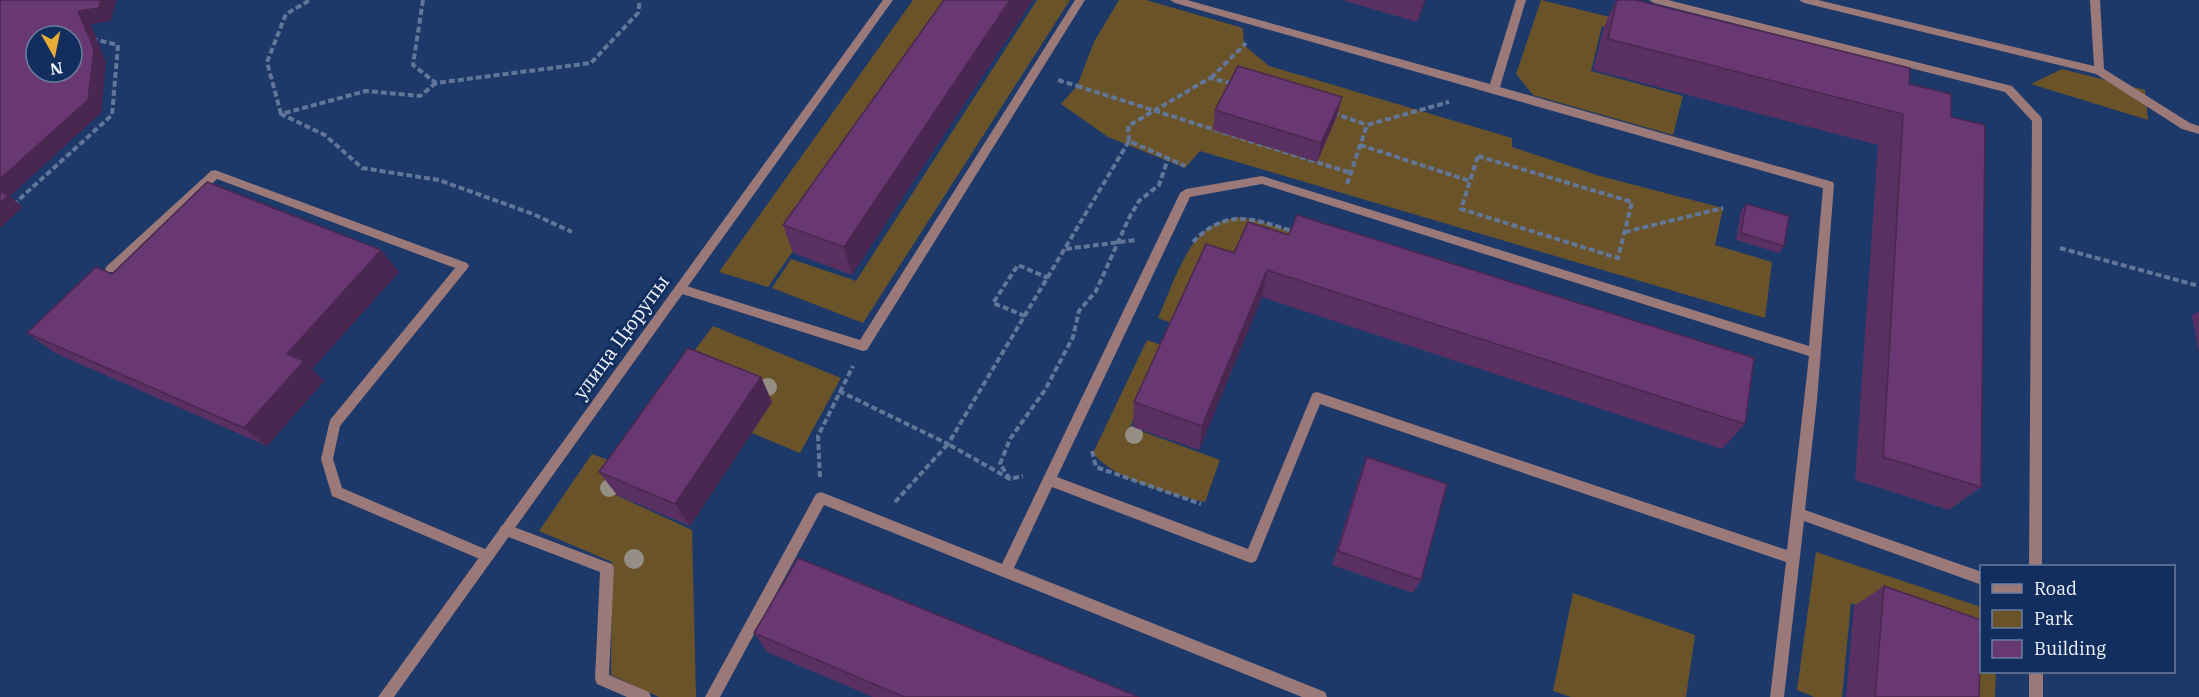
<svg xmlns="http://www.w3.org/2000/svg" width="2199" height="697" font-family="'IBM Plex Serif',serif">
<style>
.green{fill:#6a5329}
.lines{fill:none;stroke-linecap:round;stroke-linejoin:round}
.path{stroke:#617699;stroke-width:4;stroke-dasharray:6 3;stroke-linecap:butt}
.lane{fill:#9b7978;fill-rule:evenodd}
.street{fill:#9b7978;fill-rule:evenodd}
.tree{fill:#948e85}
.wall{fill:#5a3063}
.shaded-wall{fill:#4a2750}
.building{fill:#693873;stroke:#4a2750;stroke-width:1.5;fill-rule:evenodd}
.labels{text-anchor:middle;stroke-width:6;stroke-linejoin:round;paint-order:stroke}
.street-label{font-size:20px;fill:#f1f5fb;stroke:#122e5e}
</style>
<rect width="100%" height="100%" fill="#1c396a"/>
<g class="green">
<polygon points="913,0 966,0 768,287 719,272"/>
<polygon points="1037,0 1070,0 863,323 772,288 791,259 856,281"/>
<polygon points="1119,0 1146,0 1243,28 1244,45 1269,66 1512,138 1512,147 1600,176 1723,208 1715,245 1772,262 1765,318 1200,151 1185,168 1108,137 1061,104 1077,86 1094,42"/>
<polygon points="1541,0 1699,39 1697,50 1602,26 1591,71 1683,96 1673,135 1533,95 1516,74"/>
<polygon points="2062,69 2145,90 2148,120 2031,84"/>
<path d="M1237,217L1252,219L1331,243L1290,242L1177,325L1158,318C1169,293 1185,245 1207,229C1216,222 1226,220 1237,217Z"/>
<polygon points="713,326 841,378 800,453 752,433 772,401 702,372 670,383"/>
<path d="M1147,340L1167,347L1130,427L1220,460L1205,502C1172,495 1114,480 1093,453Z"/>
<polygon points="592,454 630,468 616,495 692,530 696,697 659,697 611,675 612,562 539,531"/>
<polygon points="1816,552 1981,607 1982,672 1996,672 1995,697 1945,697 1947,638 1851,603 1842,697 1814,697 1797,690"/>
<polygon points="1573,593 1695,635 1686,697 1571,697 1553,691"/>
</g>
<g class="lines">
<g class="path">
<polyline points="423,0 413,65 436,83 591,63 638,13 640,0"/>
<polyline points="1211,78 1246,43"/>
<polyline points="1058,80 1077,86"/>
<polyline points="436,83 420,96 366,91 281,114 325,135 362,168 439,180 533,214 572,232"/>
<polyline points="1077,86 1351,173"/>
<polyline points="1333,113 1367,125"/>
<polyline points="281,114 267,62 286,14 310,0"/>
<polyline points="1129,141 1128,126 1210,78 1234,84"/>
<polyline points="1360,145 1470,181"/>
<polygon points="1478,156 1632,202 1618,258 1461,209"/>
<polyline points="1347,184 1367,125 1449,102"/>
<polyline points="13,205 112,115 118,45 93,39"/>
<polyline points="1625,232 1723,208"/>
<path d="M1193,242C1227,207 1254,219 1295,232"/>
<polyline points="2060,248 2199,286"/>
<polyline points="1066,249 1136,240"/>
<polyline points="1025,316 993,303 1018,265 1048,278"/>
<polyline points="839,391 948,444 1129,141 1185,166"/>
<polyline points="1092,451 1096,467 1201,504"/>
<polyline points="820,477 818,436 853,366"/>
<polyline points="1010,479 1000,464 1010,439 1045,390 1073,337 1079,311 1096,291 1129,218 1139,201 1159,185 1168,159"/>
<polyline points="895,502 948,444 1010,479 1023,476"/>
</g>
<g class="lane">
<polygon points="1075,0 1085,0 867,350 863,351 676,292 674,289 676,286 680,284 860,340"/>
<path d="M1170,0H1187L1490,84L1516,0H1526L1500,87L1833,182L1834,185L1817,400L1805,510L1982,572V585L1804,521L1784,697H1770L1786,562L1320,404L1256,561L1251,563L1052,487L1014,568L1320,690L1325,692L1327,697H1302L824,505L720,697H705L816,494L821,492L1002,564L1180,193L1186,189L1262,176L1809,346L1823,188L1175,3ZM1262,184L1809,356L1787,550L1317,392L1313,393L1311,397L1248,549L1057,477L1190,197Z"/>
<polygon points="1649,0 1668,0 2012,86 2041,117 2042,120 2042,566 2029,566 2032,121 2005,92 1654,3"/>
<polygon points="1799,0 1818,0 2094,66 2090,0 2100,0 2104,69 2190,123 2199,126 2199,134 2182,129 2096,74 1804,3"/>
<polygon points="215,170 467,263 469,266 467,269 340,426 333,459 342,488 492,552 494,556 492,560 487,562 482,560 332,496 321,459 330,420 455,268 217,179 115,272 107,272 105,269 107,266 211,171"/>
<polygon points="506,524 612,564 614,568 609,675 649,692 651,697 627,697 597,684 595,679 600,572 501,534 499,530 501,526"/>
<rect x="2029" y="672" width="14" height="25"/>
</g>
<polygon class="street" points="883,0 893,0 394,697 378,697"/>
</g>
<g class="tree">
<circle cx="768" cy="387" r="9"/>
<circle cx="1134" cy="435" r="9"/>
<circle cx="609" cy="488" r="9"/>
<circle cx="634" cy="559" r="10"/>
</g>
<g class="wall">
<polygon points="944,0 852,275 793,253 783,225"/>
<polygon points="1342,0 1426,0 1417,22"/>
<polygon points="1616,0 1636,0 1909,84 1951,117 1981,487 1949,510 1855,480 1878,145 1593,70 1604,27"/>
<polygon points="1215,110 1337,116 1317,162 1213,130"/>
<polygon points="1746,204 1784,246 1779,253 1736,240 1741,211"/>
<polygon points="1206,244 1745,424 1722,449 1262,297 1199,450 1133,427 1134,402"/>
<polygon points="399,272 312,369 324,381 267,446 55,353 27,333 112,274"/>
<polygon points="2199,311 2199,352 2192,316"/>
<polygon points="761,377 772,402 690,526 617,495 599,472"/>
<polygon points="1367,457 1421,580 1413,593 1332,565 1361,472"/>
<polygon points="1884,586 1979,697 1846,697 1854,606"/>
<polygon points="754,633 1139,697 873,697 767,652"/>
</g>
<g class="shaded-wall">
<polygon points="101,0 116,0 111,21 91,24 106,63 101,113 10,196 23,207 0,228 0,179 78,11"/>
<polygon points="1010,0 1033,0 852,275 844,247"/>
<polygon points="1424,0 1426,0 1417,22"/>
<polygon points="1342,97 1337,116 1317,162 1321,143"/>
<polygon points="381,250 399,272 312,369 324,381 267,446 244,428 287,354"/>
<polygon points="1267,270 1262,297 1199,450 1202,426"/>
<polygon points="761,377 772,402 690,526 675,504"/>
</g>
<g class="building">
<path d="M0,0H101L99,8L78,11L94,49L88,100L0,179ZM36,36H72V72H36Z"/>
<polygon points="944,0 1010,0 844,247 783,225"/>
<polygon points="1617,0 1636,0 1910,68 1909,84 1951,94 1951,117 1985,125 1981,487 1883,457 1903,114 1608,39"/>
<polygon points="1238,66 1342,97 1321,143 1215,110"/>
<polygon points="207,182 381,250 287,354 304,361 244,428 27,333 96,267 112,274"/>
<polygon points="0,192 8,195 0,203"/>
<polygon points="1746,204 1789,216 1784,246 1741,233"/>
<polygon points="1297,215 1754,358 1745,424 1267,270 1202,426 1134,402 1206,244 1234,253 1248,222 1289,235"/>
<polygon points="688,348 761,377 675,504 599,472"/>
<polygon points="1367,457 1447,484 1421,580 1338,551"/>
<polygon points="798,558 1139,697 904,697 754,633"/>
<polygon points="1884,586 1981,620 1979,697 1875,697"/>
</g>
<g class="labels">
<g class="street-label">
<text transform="translate(621 337) rotate(-54)" y="7">улица Цюрупы</text>
</g>
</g>
<rect x="1980" y="565" width="195" height="108" fill="#122e5e" stroke="#6b7e9d" stroke-width="1.5"/>
<rect x="1992" y="584" width="30" height="9" fill="#9b7978" stroke="#6b7e9d" stroke-width="1.5"/>
<text x="2034" y="595" font-size="18" fill="#f1f5fb">Road</text>
<rect x="1992" y="610" width="30" height="18" fill="#6a5329" stroke="#6b7e9d" stroke-width="1.5"/>
<text x="2034" y="625" font-size="18" fill="#f1f5fb">Park</text>
<rect x="1992" y="640" width="30" height="18" fill="#693873" stroke="#6b7e9d" stroke-width="1.5"/>
<text x="2034" y="655" font-size="18" fill="#f1f5fb">Building</text>
<g transform="translate(54 54) rotate(171)"><circle r="28" fill="#122e5e" stroke="#6b7e9d" stroke-width="1.5"/>
<path d="M0-4.5L10 22L0 15L-10 22Z" fill="#e7ac36"/>
<text y="-9" font-size="16" font-weight="bold" text-anchor="middle" fill="#f1f5fb">N</text>
</g>
</svg>
